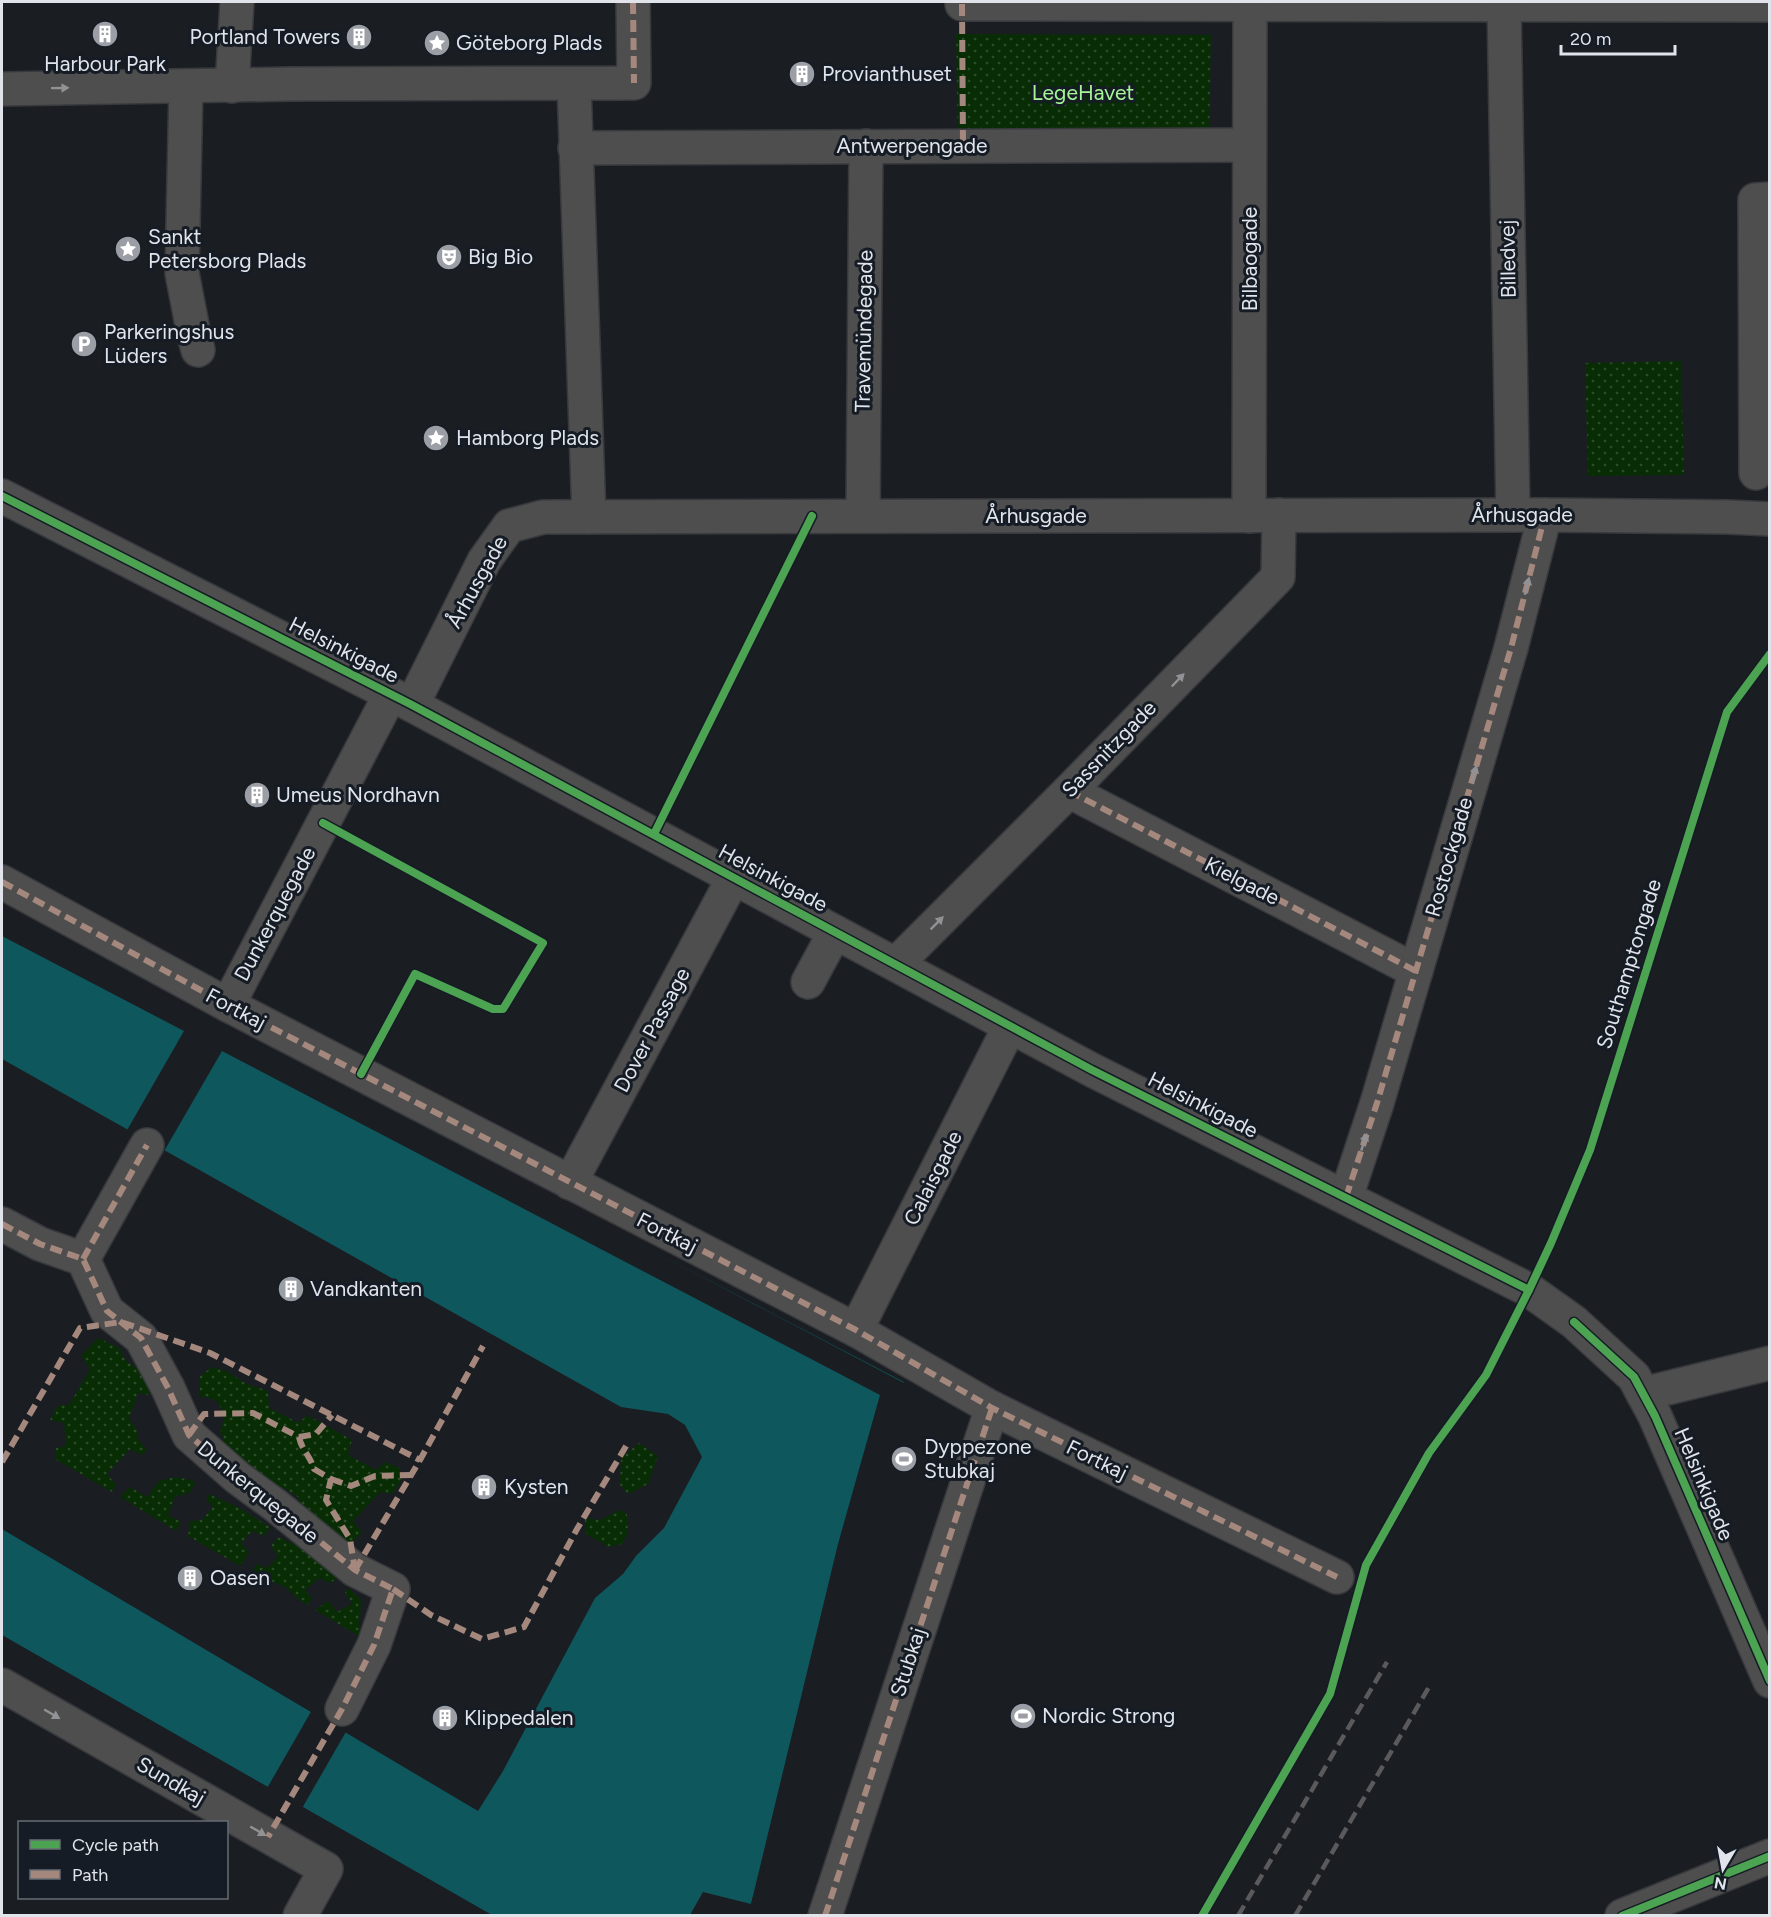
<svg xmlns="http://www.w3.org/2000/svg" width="1771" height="1917" font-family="Figtree,sans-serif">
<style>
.grass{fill:url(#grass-dots)}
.water{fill:#0e575c}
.pier{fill:#1a1d22}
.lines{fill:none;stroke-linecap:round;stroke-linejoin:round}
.minor-casing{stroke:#37393d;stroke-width:36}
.minor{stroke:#4e4e4e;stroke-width:33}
.rail{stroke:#5a5a5d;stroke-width:4.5;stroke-dasharray:12 6;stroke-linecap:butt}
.quiet{stroke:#a5887d;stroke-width:6;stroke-dasharray:12 6;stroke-linecap:butt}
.cycleway-casing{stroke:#161c25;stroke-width:11}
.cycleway{stroke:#4ca352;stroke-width:8}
.oneway{fill:#909295}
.labels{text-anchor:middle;stroke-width:6;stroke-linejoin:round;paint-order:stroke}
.poi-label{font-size:21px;fill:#e1e5eb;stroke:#161c25;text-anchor:start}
.park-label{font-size:21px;fill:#a6f596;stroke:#161c25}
.street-label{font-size:21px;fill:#e1e5eb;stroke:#161c25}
</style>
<defs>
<pattern id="grass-dots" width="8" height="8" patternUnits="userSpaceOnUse" patternTransform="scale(1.5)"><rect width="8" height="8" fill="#082d05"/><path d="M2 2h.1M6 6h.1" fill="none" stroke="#2c4b2a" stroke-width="1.8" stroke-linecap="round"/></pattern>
</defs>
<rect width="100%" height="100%" fill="#1a1d22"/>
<g class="grass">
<polygon points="956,34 1211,35 1209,151 958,150"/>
<polygon points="1681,361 1684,475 1588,476 1585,363"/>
<polygon points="98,1338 119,1348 126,1361 141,1371 149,1383 150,1395 138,1393 129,1419 138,1431 137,1438 147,1450 142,1455 130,1449 107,1474 116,1485 112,1492 55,1459 56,1448 66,1446 64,1423 50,1420 58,1405 69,1405 90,1369 81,1356"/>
<polygon points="212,1367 226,1371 247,1384 268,1391 269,1408 299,1423 307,1415 352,1440 348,1455 376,1470 385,1462 399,1468 402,1479 392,1494 380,1492 353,1521 362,1533 349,1545 300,1504 298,1497 284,1488 276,1491 211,1442 224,1440 220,1432 225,1416 216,1400 200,1396 199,1377"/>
<polygon points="639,1443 658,1456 648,1484 628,1494 620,1485 621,1458"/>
<path d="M175,1477L191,1480L195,1483C192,1494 185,1495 175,1496L168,1516L179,1520V1526L176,1531L120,1497L130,1487L147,1497L159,1481Z"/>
<polygon points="209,1494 239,1508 270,1527 264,1536 252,1531 241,1543 249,1552 240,1566 188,1536 190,1521 202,1520 213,1507 206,1499"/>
<polygon points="620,1510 627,1514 628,1532 622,1544 609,1547 586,1534 585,1518 600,1520"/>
<path d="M278,1537C303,1547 318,1560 338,1578L330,1583L319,1578L305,1590L312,1598L308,1605L299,1600L285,1587L253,1573L256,1564L267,1568L278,1557L271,1546Z"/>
<polygon points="348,1588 361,1600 359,1636 315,1610 328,1601 337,1612 352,1604 345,1592"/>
</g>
<polygon class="water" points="2,912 904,1382 751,1904 703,1892 690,1915 492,1915 2,1635 2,1529 478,1811 503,1771 595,1598 623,1574 636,1556 664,1528 702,1457 685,1425 668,1414 621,1407 2,1059"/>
<g class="pier">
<polygon points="2,909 906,1384 890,1438 907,1433 916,1435 921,1438 928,1449 929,1463 920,1478 900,1488 892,1489 884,1487 878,1480 754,1904 751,1904 838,1544 880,1395 222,1051 163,1153 126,1132 184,1031 2,936"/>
<polygon points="312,1710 347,1730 301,1810 266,1790"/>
</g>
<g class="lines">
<defs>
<g id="minor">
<polyline points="962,2 962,4 1770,5"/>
<polyline points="1504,4 1513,515"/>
<polyline points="574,84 589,517"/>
<polyline points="186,86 182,273 194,335 198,350"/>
<polyline points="232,86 237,2"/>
<polyline points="2,89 291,84 634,83 633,2"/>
<polyline points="575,148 1249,145"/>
<polyline points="1756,473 1755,200 1770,199"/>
<polyline points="2,496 412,705 1092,1070 1529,1290 1574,1322 1634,1377 1655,1416 1770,1681"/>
<polyline points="863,516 866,146"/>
<polyline points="1249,516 1250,3"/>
<polyline points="412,705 484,561 509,526 543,517 1545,515 1728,517 1770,519"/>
<polyline points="1069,791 1416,971"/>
<polyline points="2,882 228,1005 856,1330 992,1408 1337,1577"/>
<polyline points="896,964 1069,791 1278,577 1279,515"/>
<polyline points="808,982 835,932"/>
<polyline points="228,1005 390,695"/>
<polyline points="570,1183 734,877"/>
<polyline points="1346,1197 1377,1103 1511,648 1545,515"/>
<polyline points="2,1224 40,1244 83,1259 107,1311 141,1338 168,1388 189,1435 238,1478 275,1505 355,1570 393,1589 374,1645 342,1709"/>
<polyline points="83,1259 147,1145"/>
<polyline points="856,1330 1010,1026"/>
<polyline points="1643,1394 1770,1363"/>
<polyline points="2,1685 326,1869 300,1916"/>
<polyline points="825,1916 992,1408"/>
<polyline points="1622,1916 1770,1856"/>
</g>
</defs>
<use href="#minor" class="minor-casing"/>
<use href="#minor" class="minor"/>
<g class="rail">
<polyline points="1238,1916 1387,1662"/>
<polyline points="1295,1916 1429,1687"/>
</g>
<g class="quiet">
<polyline points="633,2 634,83"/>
<polyline points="962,4 963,145"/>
<polyline points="1069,791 1416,971"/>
<polyline points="2,882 228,1005 856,1330 992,1408 1337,1577"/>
<polyline points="1346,1197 1377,1103 1511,648 1545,515"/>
<polyline points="2,1224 40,1244 83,1259 107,1311 141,1338 168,1388 189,1435 238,1478 275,1505 355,1570 393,1589 374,1645 342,1709 268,1837"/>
<polyline points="83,1259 147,1145"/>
<path d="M189,1435L204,1414L253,1413L299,1437C302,1451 310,1455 314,1469L331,1479L326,1500L350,1539L355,1570"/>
<polyline points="299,1437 316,1434 332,1415"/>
<polyline points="2,1462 80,1328 121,1322 210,1353 420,1460"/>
<polyline points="331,1479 351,1486 375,1476 412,1475"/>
<polyline points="355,1570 420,1460 483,1346"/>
<polyline points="393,1589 431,1615 482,1639 524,1627 577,1529 629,1441"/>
<polyline points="825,1916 992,1408"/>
</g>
<defs>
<g id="cycleway">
<polyline points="2,496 412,705 1092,1070 1529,1290"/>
<polyline points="323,823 543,943 503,1009 493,1009 415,974 361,1074"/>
<polyline points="654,834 812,516"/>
<polyline points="1574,1322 1634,1377 1655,1416 1770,1681"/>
<polyline points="1202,1916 1330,1694 1366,1565 1429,1453 1486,1375 1529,1290 1551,1243 1590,1150 1727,712 1770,654"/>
<polyline points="1622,1916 1770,1856"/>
</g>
</defs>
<use href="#cycleway" class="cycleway-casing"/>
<use href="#cycleway" class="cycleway"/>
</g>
<defs><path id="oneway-solid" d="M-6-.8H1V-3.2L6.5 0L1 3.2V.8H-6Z" transform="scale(1.5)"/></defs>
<g class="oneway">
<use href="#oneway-solid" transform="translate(60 88) rotate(-1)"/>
<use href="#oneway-solid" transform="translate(1527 586) rotate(-76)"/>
<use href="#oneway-solid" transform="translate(1178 680) rotate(-46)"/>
<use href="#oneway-solid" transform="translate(1474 774) rotate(-73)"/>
<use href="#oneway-solid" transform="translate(937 923) rotate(-45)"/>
<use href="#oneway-solid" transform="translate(1364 1142) rotate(-72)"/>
<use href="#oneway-solid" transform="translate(52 1714) rotate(30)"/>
<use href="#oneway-solid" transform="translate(258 1831) rotate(30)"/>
</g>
<defs>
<symbol id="building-disc" viewBox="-11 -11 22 22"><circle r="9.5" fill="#9b9fa5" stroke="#161c25"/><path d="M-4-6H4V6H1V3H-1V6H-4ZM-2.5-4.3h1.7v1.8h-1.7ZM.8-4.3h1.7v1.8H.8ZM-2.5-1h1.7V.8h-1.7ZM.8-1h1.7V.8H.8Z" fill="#fff"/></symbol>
<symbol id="sight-disc" viewBox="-11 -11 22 22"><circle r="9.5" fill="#9b9fa5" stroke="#161c25"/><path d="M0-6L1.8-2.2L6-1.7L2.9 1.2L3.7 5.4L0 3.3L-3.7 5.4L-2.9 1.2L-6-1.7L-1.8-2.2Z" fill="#fff"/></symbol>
<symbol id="theatre-disc" viewBox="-11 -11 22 22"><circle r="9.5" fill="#9b9fa5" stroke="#161c25"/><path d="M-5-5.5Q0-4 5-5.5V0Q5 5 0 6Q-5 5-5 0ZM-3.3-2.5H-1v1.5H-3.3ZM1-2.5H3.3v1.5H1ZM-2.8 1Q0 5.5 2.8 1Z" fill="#fff"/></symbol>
<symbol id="parking-disc" viewBox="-11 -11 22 22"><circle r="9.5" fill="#9b9fa5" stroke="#161c25"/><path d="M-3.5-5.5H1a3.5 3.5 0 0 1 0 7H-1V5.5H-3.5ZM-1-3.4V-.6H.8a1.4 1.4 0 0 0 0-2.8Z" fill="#fff"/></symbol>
<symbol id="stadium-disc" viewBox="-11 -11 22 22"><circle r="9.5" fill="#9b9fa5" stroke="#161c25"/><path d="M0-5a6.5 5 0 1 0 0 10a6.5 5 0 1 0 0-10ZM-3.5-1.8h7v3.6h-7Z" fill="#fff"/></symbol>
</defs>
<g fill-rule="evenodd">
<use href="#building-disc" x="90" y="19" width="30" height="30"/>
<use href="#building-disc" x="344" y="22" width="30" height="30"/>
<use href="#sight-disc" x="422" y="28" width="30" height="30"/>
<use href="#building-disc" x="787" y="59" width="30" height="30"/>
<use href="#sight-disc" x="113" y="234" width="30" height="30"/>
<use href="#theatre-disc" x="434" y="242" width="30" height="30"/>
<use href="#parking-disc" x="69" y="329" width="30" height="30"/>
<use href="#sight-disc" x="421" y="423" width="30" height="30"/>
<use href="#building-disc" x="242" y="780" width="30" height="30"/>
<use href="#building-disc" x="276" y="1274" width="30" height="30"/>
<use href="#stadium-disc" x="889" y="1444" width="30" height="30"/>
<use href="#building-disc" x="469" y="1472" width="30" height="30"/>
<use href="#building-disc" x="175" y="1563" width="30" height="30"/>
<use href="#stadium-disc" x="1008" y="1701" width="30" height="30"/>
<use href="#building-disc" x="430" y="1703" width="30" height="30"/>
</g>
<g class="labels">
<g class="poi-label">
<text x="340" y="44" text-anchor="end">Portland Towers</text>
<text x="456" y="50">Göteborg Plads</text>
<text x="105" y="71" text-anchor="middle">Harbour Park</text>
<text x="822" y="81">Provianthuset</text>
<text x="148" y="244">Sankt<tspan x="148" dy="24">Petersborg Plads</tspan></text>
<text x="468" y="264">Big Bio</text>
<text x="104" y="339">Parkeringshus<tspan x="104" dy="24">Lüders</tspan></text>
<text x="456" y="445">Hamborg Plads</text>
<text x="276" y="802">Umeus Nordhavn</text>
<text x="310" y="1296">Vandkanten</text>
<text x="924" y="1454">Dyppezone<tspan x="924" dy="24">Stubkaj</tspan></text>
<text x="504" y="1494">Kysten</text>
<text x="210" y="1585">Oasen</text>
<text x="1042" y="1723">Nordic Strong</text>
<text x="464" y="1725">Klippedalen</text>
</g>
<g class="park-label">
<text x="1083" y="100">LegeHavet</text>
</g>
<g class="street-label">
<text x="912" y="153">Antwerpengade</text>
<text transform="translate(1250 259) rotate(-90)" y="7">Bilbaogade</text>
<text transform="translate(1508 259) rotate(-91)" y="7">Billedvej</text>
<text transform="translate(864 331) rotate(-89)" y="7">Travemündegade</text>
<text x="1522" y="522">Århusgade</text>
<text x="1036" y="523">Århusgade</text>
<text transform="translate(477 582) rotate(-61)" y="7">Århusgade</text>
<text transform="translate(344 650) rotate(27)" y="7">Helsinkigade</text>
<text transform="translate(1109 749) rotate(-46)" y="7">Sassnitzgade</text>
<text transform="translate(1449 857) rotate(-74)" y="7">Rostockgade</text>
<text transform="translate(773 878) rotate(28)" y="7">Helsinkigade</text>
<text transform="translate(1242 881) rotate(27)" y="7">Kielgade</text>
<text transform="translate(275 914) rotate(-62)" y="7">Dunkerquegade</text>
<text transform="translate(1629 964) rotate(-73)" y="7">Southamptongade</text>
<text transform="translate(236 1009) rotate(28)" y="7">Fortkaj</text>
<text transform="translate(652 1030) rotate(-62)" y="7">Dover Passage</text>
<text transform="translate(1203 1105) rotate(27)" y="7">Helsinkigade</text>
<text transform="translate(933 1178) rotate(-63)" y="7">Calaisgade</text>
<text transform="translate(667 1233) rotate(27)" y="7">Fortkaj</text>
<text transform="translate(1097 1460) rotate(26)" y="7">Fortkaj</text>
<text transform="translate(1704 1484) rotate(67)" y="7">Helsinkigade</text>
<text transform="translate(258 1492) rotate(39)" y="7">Dunkerquegade</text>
<text transform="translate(908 1662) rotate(-72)" y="7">Stubkaj</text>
<text transform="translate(171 1781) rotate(30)" y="7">Sundkaj</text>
</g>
</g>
<rect width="1771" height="1917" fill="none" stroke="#e1e5eb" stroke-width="6"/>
<rect x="18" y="1821" width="210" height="78" fill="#161c25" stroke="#676c74" stroke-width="1.5"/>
<rect x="30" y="1840" width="30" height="9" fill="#4ca352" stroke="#676c74" stroke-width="1.5"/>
<text x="72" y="1851" font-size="18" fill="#e1e5eb">Cycle path</text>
<rect x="30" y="1870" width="30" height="9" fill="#a5887d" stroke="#676c74" stroke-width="1.5"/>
<text x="72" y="1881" font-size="18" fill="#e1e5eb">Path</text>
<g transform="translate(1723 1869) rotate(190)" stroke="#161c25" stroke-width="4.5" paint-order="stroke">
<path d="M0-4.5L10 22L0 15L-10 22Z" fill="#e1e5eb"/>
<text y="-9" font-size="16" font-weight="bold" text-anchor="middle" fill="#e1e5eb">N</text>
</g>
<path d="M1561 45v9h114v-9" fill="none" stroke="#e1e5eb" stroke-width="3"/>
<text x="1570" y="45" font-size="18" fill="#e1e5eb" stroke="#161c25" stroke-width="4.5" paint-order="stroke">20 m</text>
</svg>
